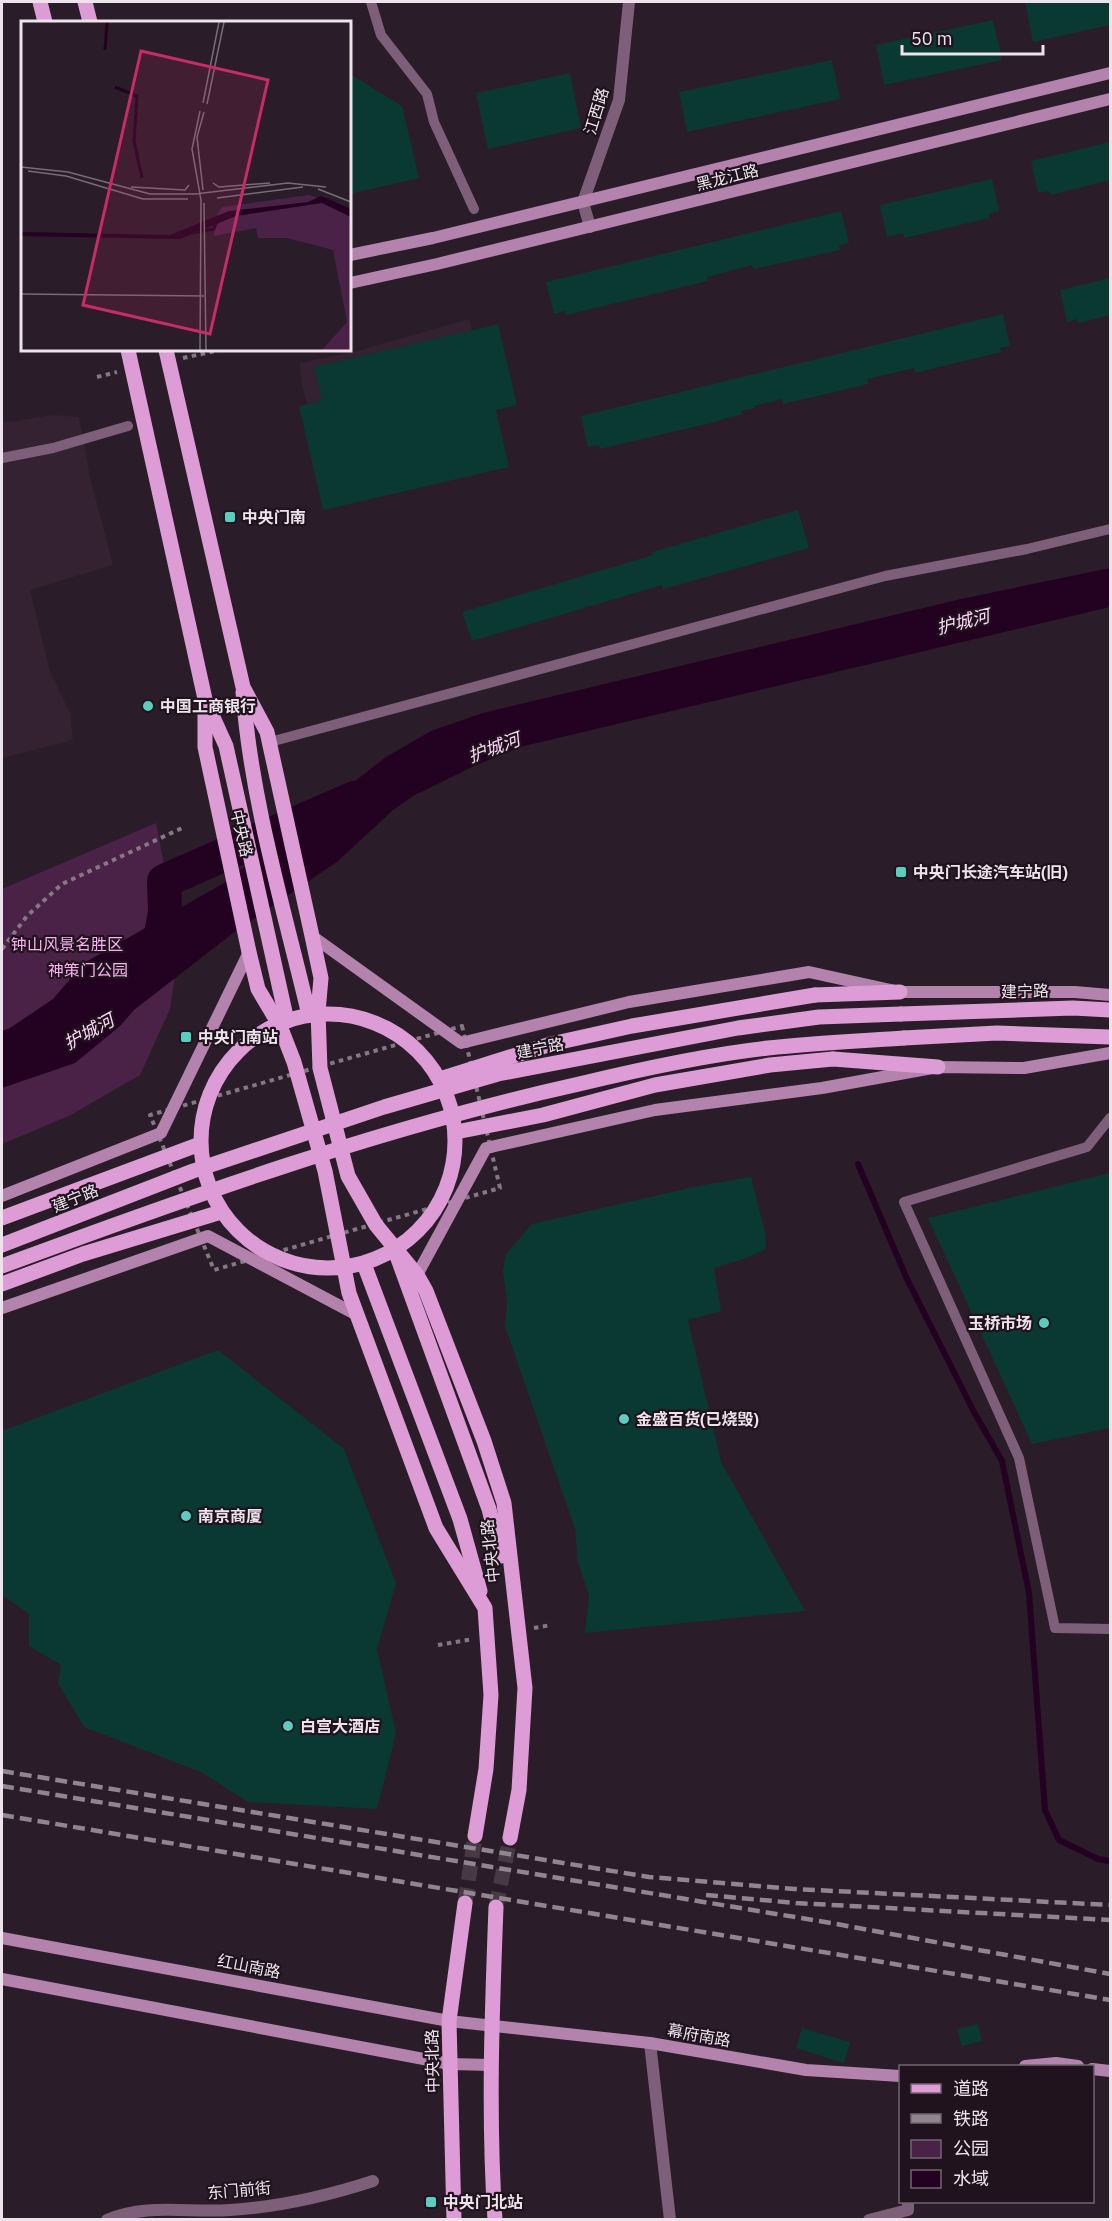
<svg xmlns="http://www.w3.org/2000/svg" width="1112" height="2221" font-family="'IBM Plex Sans','Noto Sans SC',sans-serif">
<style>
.built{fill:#342132}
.green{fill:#4a2247}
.water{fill:#220220}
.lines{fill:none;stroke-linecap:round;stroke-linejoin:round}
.stream{stroke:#220220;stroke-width:6}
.river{stroke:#220220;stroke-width:34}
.building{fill:#0a3934}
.primary-tunnel{stroke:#473a45;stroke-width:15;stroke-dasharray:15 8;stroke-linecap:butt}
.path{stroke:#847883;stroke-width:4;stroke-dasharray:4.5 4.5;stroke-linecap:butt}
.lane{stroke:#7e5f7a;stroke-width:10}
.street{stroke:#7e5f7a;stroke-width:12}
.secondary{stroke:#b382ad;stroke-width:12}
.primary{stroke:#dd9cd5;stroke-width:15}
.rail{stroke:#91858f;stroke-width:4.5;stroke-dasharray:12 6;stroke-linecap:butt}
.primary-bridge{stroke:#dd9cd5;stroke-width:15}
.poi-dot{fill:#59cebf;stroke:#20131e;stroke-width:2}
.labels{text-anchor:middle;stroke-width:4.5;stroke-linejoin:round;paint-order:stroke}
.street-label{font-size:16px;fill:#ece3eb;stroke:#20131e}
.poi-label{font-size:16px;font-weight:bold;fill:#ece3eb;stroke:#20131e;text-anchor:start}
.park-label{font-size:16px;fill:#fdb1f4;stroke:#20131e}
.water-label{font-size:18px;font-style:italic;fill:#fdd6f8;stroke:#20131e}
.inset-river{fill:none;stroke:#220220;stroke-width:3}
.inset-road{fill:none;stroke:#786c76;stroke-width:1.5}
.view{fill:#c62c69;fill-opacity:0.15;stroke:#c62c69;stroke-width:3}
.inset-edge{fill:none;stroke:#ece3eb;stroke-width:3}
</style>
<rect width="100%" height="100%" fill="#2a1c28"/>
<g class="built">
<polygon points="469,319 477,355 318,434 302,387 299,363 354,352"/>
<polygon points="53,415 79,417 90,477 113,565 30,590 50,672 70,713 73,740 2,758 2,423"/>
</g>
<polygon class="green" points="156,823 166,875 175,883 170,896 176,928 176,969 170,1009 140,1075 69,1116 2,1144 2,889"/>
<polygon class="water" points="1110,568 1110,607 520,747 474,766 413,796 393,810 338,861 237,930 134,1010 120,1026 75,1063 2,1088 2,1031 10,1028 53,999 84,963 224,883 386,757 431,731 483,713 961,599"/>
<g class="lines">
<polyline class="stream" points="858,1164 907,1279 974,1412 1002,1461 1029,1593 1045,1810 1059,1840 1098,1859 1110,1861"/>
<polyline class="river" points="156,964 165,912 164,881 354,798"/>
</g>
<g class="building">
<polygon points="1025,2 1110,2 1110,25 1033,42"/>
<polygon points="993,20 1002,60 884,85 876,45"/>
<polygon points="832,60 840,99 687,132 679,92"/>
<polygon points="570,73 581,128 488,149 476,93"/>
<polygon points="350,74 402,106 419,178 350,194"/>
<polygon points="1110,142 1110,180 1050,195 1049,191 1038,193 1031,161"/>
<polygon points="992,179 999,211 989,214 990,218 904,238 903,233 887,237 880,205"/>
<polygon points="841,211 849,243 839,245 840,250 754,269 752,265 707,277 708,281 566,315 565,311 554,314 546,282"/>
<polygon points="1110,278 1110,315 1078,323 1077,319 1067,322 1060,290"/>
<polygon points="1003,314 1010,346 1000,348 1001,352 915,373 914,368 867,379 868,384 783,404 782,399 754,406 755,408 741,411 742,414 710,423 600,449 599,445 588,447 581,416"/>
<polygon points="498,324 517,405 496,410 509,467 323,510 299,406 322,401 314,367"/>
<polygon points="798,510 809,548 663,589 662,585 472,641 462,612 653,555 652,552"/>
<polygon points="1110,1173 1110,1428 1032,1444 928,1218"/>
<polygon points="751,1177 765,1232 766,1249 741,1260 714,1268 721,1311 688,1320 721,1462 805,1611 585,1633 589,1596 578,1562 575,1529 505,1326 507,1303 503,1271 506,1254 532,1224 698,1186"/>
<polygon points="218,1350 344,1449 396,1583 377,1649 396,1733 377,1809 248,1802 201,1772 84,1727 58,1683 61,1665 29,1646 29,1614 2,1595 2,1431"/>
<polygon points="978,2024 982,2041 962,2046 957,2029"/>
<polygon points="802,2028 850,2042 844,2063 796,2048"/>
</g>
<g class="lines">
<g class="primary-tunnel">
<polyline points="465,1903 475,1836"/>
<polyline points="496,1907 510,1838"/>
</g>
<g class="path">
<polyline points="183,358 220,350"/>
<polyline points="97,377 117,372"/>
<polyline points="2,949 27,916 62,884 182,828"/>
<polygon points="462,1026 500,1188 214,1270 150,1115"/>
<polyline points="534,1628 551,1625"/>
<polyline points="438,1645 473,1639"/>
</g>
<g class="lane">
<polyline points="371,2 381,35 427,94 434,122 474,209"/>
<polyline points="2,458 53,448 128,426"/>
<polyline points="270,742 885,576 1027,549 1110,529"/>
<polyline points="1110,1118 1087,1147 904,1202 1019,1458 1055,1628 1110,1629"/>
</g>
<g class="street">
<polyline points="590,227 583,202 619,100 629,2"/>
<polyline points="650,2043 670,2220"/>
<path d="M107,2220C146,2203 188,2213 230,2210C279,2207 327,2196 373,2181"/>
<polyline points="869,2220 908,2210 908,2202"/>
</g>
<g class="secondary">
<polyline points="350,255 433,238 1110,73"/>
<polyline points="350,283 437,264 1110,99"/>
<polyline points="312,936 461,1043 629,1002 809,972 900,992 1075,992 1110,995"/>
<polyline points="2,1196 161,1133 249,952"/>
<polyline points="417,1275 486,1148 655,1110 822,1088 938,1067 1024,1068 1110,1053"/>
<polyline points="2,1308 208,1236 357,1315"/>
<polyline points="2,1938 449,2021 650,2043 806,2070 900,2076"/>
<polyline points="2,1979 450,2064 491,2065"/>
<polyline points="1025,2066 1056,2063 1078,2066"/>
<polyline points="1092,2069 1110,2071"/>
</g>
<g class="primary">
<polyline points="40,2 45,22"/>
<polyline points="85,2 90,22"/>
<polyline points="128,350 205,699 205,747 249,952 258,989 280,1026 294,1062 325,1171 349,1293 436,1528 485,1608 491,1695 486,1769 475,1836"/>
<polyline points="166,350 243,687 267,732 312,936 321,978 318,1012 320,1068 348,1176 376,1225 417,1275 426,1291 484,1441 504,1503 525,1688 519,1790 510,1838"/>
<path d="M243,692C251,801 284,909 309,1015"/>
<polyline points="207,704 226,746 287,1021"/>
<polyline points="815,995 900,992"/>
<polyline points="901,1014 1073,1008 1110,1010"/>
<polyline points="904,1038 997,1033 1110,1037"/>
<polyline points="833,1059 938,1067"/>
<polyline points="397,1256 489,1509 501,1556"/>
<polyline points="364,1264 460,1519 480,1591"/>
<polyline points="454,2220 449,2021 465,1903"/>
<path d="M495,2220C488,2115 492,2012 496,1907"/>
</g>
<g class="rail">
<polyline points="2,1771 649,1877 795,1889 1110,1905"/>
<polyline points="2,1786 831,1923 1110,1974"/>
<polyline points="2,1815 1110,2000"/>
<polyline points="706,1895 796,1903 1110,1920"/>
</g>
<g class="primary-bridge">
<circle cx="328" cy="1141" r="127"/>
<polyline points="440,1079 551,1044 632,1026 815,995"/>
<polyline points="456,1132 543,1115 655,1085 770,1065 833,1059"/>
<polyline points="2,1218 200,1144"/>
<polyline points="2,1245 193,1171 384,1107 498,1074 738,1028 819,1017 901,1014"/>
<path d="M2,1266C191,1196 381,1128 579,1084C641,1069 704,1055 768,1048C813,1043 859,1041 904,1038"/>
<polyline points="2,1284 83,1254 221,1212"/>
</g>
</g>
<g class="poi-dot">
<rect x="224" y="511" width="12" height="12" rx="3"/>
<circle cx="148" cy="706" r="6"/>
<rect x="895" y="866" width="12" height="12" rx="3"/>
<rect x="180" y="1031" width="12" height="12" rx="3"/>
<circle cx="1044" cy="1323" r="6"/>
<circle cx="624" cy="1419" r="6"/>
<circle cx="186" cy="1516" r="6"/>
<circle cx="288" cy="1726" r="6"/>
<rect x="425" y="2196" width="12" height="12" rx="3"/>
</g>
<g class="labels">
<g class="street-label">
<text transform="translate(596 111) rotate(-73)" y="6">江西路</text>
<text transform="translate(727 177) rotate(-14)" y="6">黑龙江路</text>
<text transform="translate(242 833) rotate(77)" y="6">中央路</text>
<text transform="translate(1025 991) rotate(-1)" y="6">建宁路</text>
<text transform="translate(540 1048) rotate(-11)" y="6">建宁路</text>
<text transform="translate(75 1198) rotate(-22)" y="6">建宁路</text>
<text transform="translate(490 1551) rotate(-96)" y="6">中央北路</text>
<text transform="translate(249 1966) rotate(11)" y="6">红山南路</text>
<text transform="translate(699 2035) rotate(10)" y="6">幕府南路</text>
<text transform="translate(432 2061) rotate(-91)" y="6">中央北路</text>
<text transform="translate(239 2190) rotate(-5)" y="6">东门前街</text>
</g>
<g class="poi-label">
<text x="242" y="523">中央门南</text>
<text x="160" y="712">中国工商银行</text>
<text x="913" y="878">中央门长途汽车站(旧)</text>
<text x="198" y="1043">中央门南站</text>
<text x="1032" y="1329" text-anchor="end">玉桥市场</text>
<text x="636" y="1425">金盛百货(已烧毁)</text>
<text x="198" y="1522">南京商厦</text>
<text x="300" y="1732">白宫大酒店</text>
<text x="443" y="2208">中央门北站</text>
</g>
<g class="park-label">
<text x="67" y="950">钟山风景名胜区</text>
<text x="88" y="976">神策门公园</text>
</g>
<g class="water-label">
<text transform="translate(963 622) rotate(-14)" y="6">护城河</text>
<text transform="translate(494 748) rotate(-20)" y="6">护城河</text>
<text transform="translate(89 1032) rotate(-29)" y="6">护城河</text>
</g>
</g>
<g transform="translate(21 21)">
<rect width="330" height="330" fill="#2a1c28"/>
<path d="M288,174L330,188V329H301L326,301L312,229L266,217H237L235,207L193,215L194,198L201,186Z" fill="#4a2247"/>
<path d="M300,175L330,188V196L301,182L215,195L159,218L0,215V211L149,214L208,190L287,181Z" fill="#220220"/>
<path class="inset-river" d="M84,29L86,1M94,66L116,75L113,120L121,157M171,212L193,208L196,199"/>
<path class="inset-road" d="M182,82L198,1M186,83L203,1M179,90L171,128L180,179L179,329M0,146L47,151L129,173H174L267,162L305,166M7,150L45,155L122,178H167M192,162L198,166L249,162M110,166L164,169L168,164M297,168L330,181M182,169L176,116L183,91M196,177L282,166M183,182L185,329M0,273L183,275"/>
<path class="view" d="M120,30L247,59L189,313L62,284Z"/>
<rect width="330" height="330" class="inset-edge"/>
</g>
<rect width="1112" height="2221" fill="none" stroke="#ece3eb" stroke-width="6"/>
<rect x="899" y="2065" width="195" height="138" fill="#20131e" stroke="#726670" stroke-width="1.5"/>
<rect x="911" y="2084" width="30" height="9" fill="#dd9cd5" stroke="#726670" stroke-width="1.5"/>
<text x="953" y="2095" font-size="18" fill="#ece3eb">道路</text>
<rect x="911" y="2114" width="30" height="9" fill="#91858f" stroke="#726670" stroke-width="1.5"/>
<text x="953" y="2125" font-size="18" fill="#ece3eb">铁路</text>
<rect x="911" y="2140" width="30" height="18" fill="#4a2247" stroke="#726670" stroke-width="1.5"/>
<text x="953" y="2155" font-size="18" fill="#ece3eb">公园</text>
<rect x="911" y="2170" width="30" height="18" fill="#220220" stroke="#726670" stroke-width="1.5"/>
<text x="953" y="2185" font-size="18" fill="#ece3eb">水域</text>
<path d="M902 45v9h141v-9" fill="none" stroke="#ece3eb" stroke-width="3"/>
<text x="911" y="45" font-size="18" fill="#ece3eb" stroke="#20131e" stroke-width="4.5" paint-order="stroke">50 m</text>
</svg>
